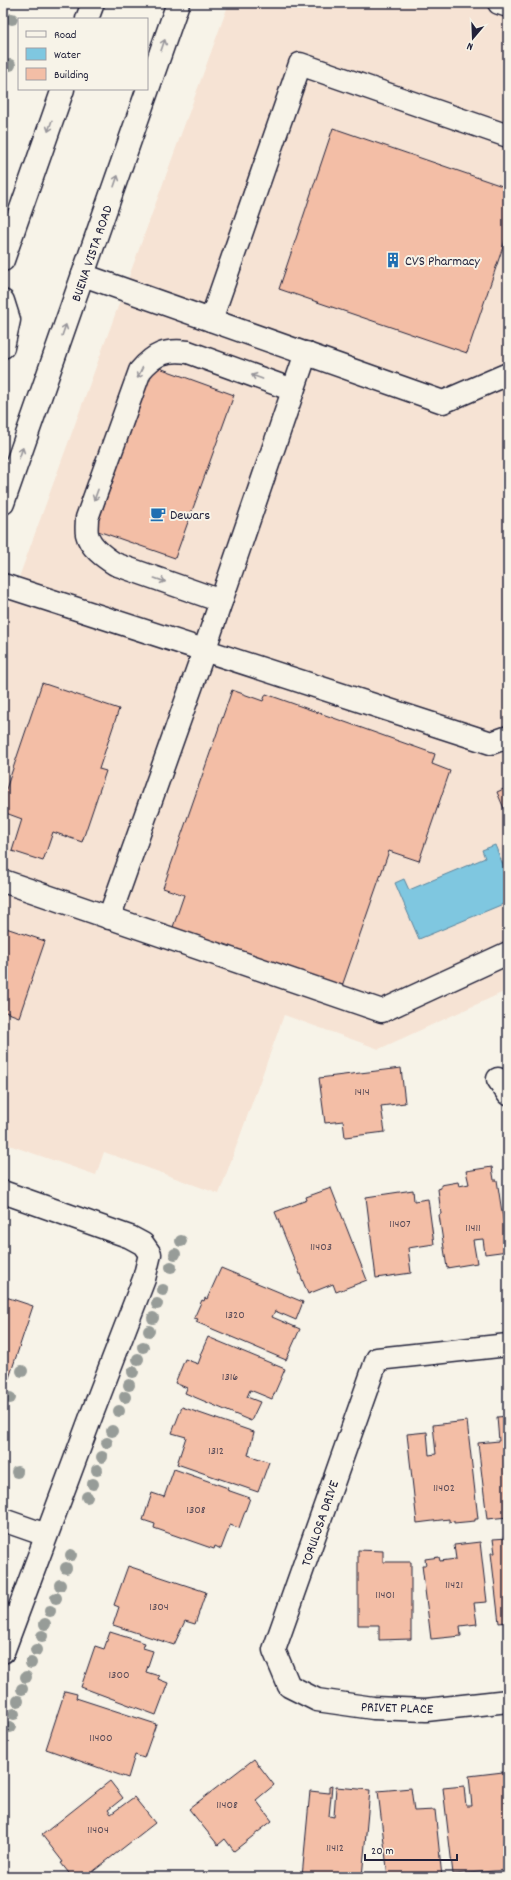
<svg xmlns="http://www.w3.org/2000/svg" width="511" height="1880" font-family="Dekko,sans-serif">
<style>
.built{fill:#f6e3d4}
.water{fill:#7fc7e0;stroke:#5a859e}
.building{fill:#f3bea6;stroke:#22223b}
.lines{fill:none;stroke-linecap:round;stroke-linejoin:round}
.minor-casing{stroke:#22223b;stroke-width:25}
.major-casing{stroke:#22223b;stroke-width:25}
.minor{stroke:#f7f3e8;stroke-width:22}
.major{stroke:#f7f3e8;stroke-width:22}
.tree{fill:#979c98}
.oneway{stroke:#97959a}
.labels{text-anchor:middle;stroke-width:4;stroke-linejoin:round;paint-order:stroke}
.number-label{font-size:12px;fill:#564956}
.street-label{font-size:14px;fill:#22223b;stroke:#f7f3e8}
.poi-label{font-size:14px;fill:#22223b;stroke:#f7f3e8;text-anchor:start}
</style>
<rect width="100%" height="100%" fill="#f7f3e8"/>
<filter id="ink" filterUnits="userSpaceOnUse"><feTurbulence type="fractalNoise" baseFrequency=".025" numOctaves="2"/><feDisplacementMap in="SourceGraphic" scale="8" xChannelSelector="R" yChannelSelector="G"/><feConvolveMatrix kernelMatrix="1 2 1 2 8 2 1 2 1" color-interpolation-filters="sRGB"/></filter>
<g filter="url(#ink)">
<polygon class="built" points="229,3 480,3 508,13 508,990 379,1049 284,1015 219,1194 104,1152 96,1175 3,1143 3,621"/>
<polygon class="water" points="495,845 508,877 508,902 419,939 395,883 404,879 409,890 485,858 482,850"/>
<g class="building">
<polygon points="333,128 508,188 508,232 467,353 279,289"/>
<polygon points="154,366 234,395 175,558 95,530"/>
<polygon points="42,683 119,709 99,769 106,771 82,842 53,832 43,861 12,851 22,819 3,812 3,798"/>
<polygon points="232,690 263,701 266,694 435,754 432,764 450,771 419,861 389,851 341,989 172,930 184,895 163,888"/>
<polygon points="508,787 508,818 497,792"/>
<polygon points="3,927 45,941 19,1017 3,1011"/>
<polygon points="401,1068 405,1103 381,1106 385,1132 345,1137 343,1121 325,1123 319,1078"/>
<polygon points="492,1167 494,1180 497,1180 508,1251 485,1254 483,1239 473,1240 477,1263 447,1268 439,1215 441,1214 438,1189 441,1188 441,1185 458,1182 459,1186 469,1184 466,1171"/>
<polygon points="331,1188 367,1280 336,1292 333,1284 308,1294 275,1212 307,1200 306,1197"/>
<polygon points="413,1190 414,1201 428,1199 434,1244 408,1248 411,1273 376,1278 366,1197"/>
<polygon points="221,1268 303,1302 296,1320 275,1311 272,1317 300,1329 286,1360 196,1322 198,1319 194,1318 202,1300 204,1301 205,1298 207,1299"/>
<polygon points="3,1296 33,1306 3,1396"/>
<polygon points="208,1337 285,1369 272,1399 250,1390 247,1397 260,1402 251,1421 185,1393 187,1388 175,1383 185,1359 198,1364 201,1356 200,1355"/>
<polygon points="182,1407 254,1432 248,1455 269,1462 258,1492 177,1464 186,1437 172,1433"/>
<polygon points="508,1416 508,1517 487,1519 478,1443 499,1441 497,1417"/>
<polygon points="467,1421 478,1519 475,1519 475,1521 454,1523 454,1521 449,1522 449,1519 417,1523 407,1434 427,1432 429,1455 436,1454 433,1425"/>
<polygon points="174,1469 228,1488 227,1490 250,1498 239,1528 230,1525 221,1549 215,1546 214,1549 154,1528 155,1524 143,1520 152,1493 164,1497"/>
<polygon points="508,1538 508,1622 499,1623 491,1553 495,1553 493,1539"/>
<polygon points="480,1542 487,1602 474,1603 477,1624 460,1626 461,1636 431,1639 422,1565 426,1565 425,1559 439,1557 440,1561 456,1559 454,1545"/>
<polygon points="358,1550 383,1551 383,1562 411,1562 411,1639 379,1640 379,1625 358,1625"/>
<polygon points="128,1566 206,1592 195,1624 185,1621 174,1645 113,1625 119,1607 114,1605"/>
<polygon points="110,1632 145,1643 143,1648 153,1651 146,1672 159,1676 158,1679 168,1683 156,1715 81,1687 95,1646 104,1649"/>
<polygon points="65,1691 77,1694 76,1698 156,1724 144,1758 135,1755 128,1778 46,1749"/>
<polygon points="254,1759 274,1785 256,1800 272,1821 234,1851 225,1839 218,1845 189,1809"/>
<polygon points="503,1772 508,1818 508,1870 453,1874 443,1788 464,1786 466,1806 472,1806 469,1776"/>
<polygon points="110,1781 123,1798 108,1810 111,1814 134,1797 155,1823 86,1877 72,1877 61,1863 63,1862 42,1835"/>
<polygon points="332,1786 329,1816 334,1817 336,1787 370,1790 362,1877 302,1877 310,1791 329,1793 329,1787"/>
<polygon points="411,1788 414,1811 435,1810 442,1877 415,1877 414,1875 388,1877 378,1791"/>
</g>
<g class="lines">
<defs>
<g id="minor">
<polyline points="83,275 443,402 508,374"/>
<polyline points="211,320 300,64 508,136"/>
<polyline points="3,585 491,743 508,737"/>
<path d="M221,601L115,564C104,557 90,547 87,534C86,529 87,523 87,518L140,371C154,354 166,349 188,352L293,390"/>
<polyline points="3,881 382,1011 508,953"/>
<polyline points="109,918 204,651 306,353"/>
<polyline points="498,1079 508,1094"/>
<polyline points="3,1192 130,1237 143,1244 150,1254 144,1279 92,1414 3,1652"/>
<polyline points="508,1345 377,1359 274,1650 289,1686 317,1700 373,1708 426,1710 508,1701"/>
<polyline points="3,1520 46,1535"/>
</g>
<g id="major">
<polyline points="499,3 508,6"/>
<polyline points="87,19 93,3"/>
<polyline points="3,260 63,89"/>
<polyline points="3,301 9,320 3,347"/>
<polyline points="3,503 178,3"/>
</g>
</defs>
<use href="#minor" class="minor-casing"/>
<use href="#major" class="major-casing"/>
<use href="#minor" class="minor"/>
<use href="#major" class="major"/>
</g>
<g class="tree">
<circle cx="12" cy="19" r="6"/>
<circle cx="10" cy="65" r="6"/>
<circle cx="181" cy="1241" r="6"/>
<circle cx="175" cy="1254" r="6"/>
<circle cx="171" cy="1267" r="6"/>
<circle cx="163" cy="1290" r="6"/>
<circle cx="157" cy="1304" r="6"/>
<circle cx="153" cy="1318" r="6"/>
<circle cx="149" cy="1331" r="6"/>
<circle cx="143" cy="1347" r="6"/>
<circle cx="138" cy="1359" r="6"/>
<circle cx="22" cy="1371" r="6"/>
<circle cx="133" cy="1372" r="6"/>
<circle cx="129" cy="1385" r="6"/>
<circle cx="125" cy="1397" r="6"/>
<circle cx="10" cy="1398" r="6"/>
<circle cx="119" cy="1411" r="6"/>
<circle cx="112" cy="1431" r="6"/>
<circle cx="107" cy="1443" r="6"/>
<circle cx="102" cy="1457" r="6"/>
<circle cx="97" cy="1470" r="6"/>
<circle cx="17" cy="1472" r="6"/>
<circle cx="93" cy="1484" r="6"/>
<circle cx="87" cy="1497" r="6"/>
<circle cx="71" cy="1555" r="6"/>
<circle cx="66" cy="1568" r="6"/>
<circle cx="60" cy="1585" r="6"/>
<circle cx="56" cy="1598" r="6"/>
<circle cx="50" cy="1611" r="6"/>
<circle cx="45" cy="1624" r="6"/>
<circle cx="42" cy="1636" r="6"/>
<circle cx="36" cy="1650" r="6"/>
<circle cx="31" cy="1663" r="6"/>
<circle cx="26" cy="1677" r="6"/>
<circle cx="22" cy="1689" r="6"/>
<circle cx="18" cy="1701" r="6"/>
<circle cx="14" cy="1714" r="6"/>
<circle cx="10" cy="1727" r="6"/>
</g>
<defs><path id="oneway-shaft" d="M-6 0H5M1.5-3L5.5 0L1.5 3" fill="none" stroke-width="1.6" stroke-linecap="round" stroke-linejoin="round"/></defs>
<g class="oneway">
<use href="#oneway-shaft" transform="translate(163 45) rotate(-71)"/>
<use href="#oneway-shaft" transform="translate(50 126) rotate(109)"/>
<use href="#oneway-shaft" transform="translate(116 181) rotate(-71)"/>
<use href="#oneway-shaft" transform="translate(64 330) rotate(-71)"/>
<use href="#oneway-shaft" transform="translate(140 373) rotate(115)"/>
<use href="#oneway-shaft" transform="translate(257 377) rotate(-160)"/>
<use href="#oneway-shaft" transform="translate(21 453) rotate(-71)"/>
<use href="#oneway-shaft" transform="translate(96 495) rotate(110)"/>
<use href="#oneway-shaft" transform="translate(160 580) rotate(19)"/>
</g>
</g>
<defs>
<symbol id="building-bare" viewBox="-9 -9 18 18"><path d="M-4-6H4V6H1V3H-1V6H-4ZM-2.5-4.3h1.7v1.8h-1.7ZM.8-4.3h1.7v1.8H.8ZM-2.5-1h1.7V.8h-1.7ZM.8-1h1.7V.8H.8Z" fill="#1f6fb2" stroke="#f7f3e8" stroke-width="2.5" paint-order="stroke"/></symbol>
<symbol id="cafe-bare" viewBox="-9 -9 18 18"><path d="M-5.5-4.5H6V0H3Q3 3.5 0 3.5H-2.5Q-5.5 3.5-5.5 0ZM3-3.2v2h1.7v-2ZM-6 4.5H4V6H-6Z" fill="#1f6fb2" stroke="#f7f3e8" stroke-width="2.5" paint-order="stroke"/></symbol>
</defs>
<g fill-rule="evenodd">
<use href="#building-bare" x="382" y="249" width="22" height="22"/>
<use href="#cafe-bare" x="147" y="503" width="22" height="22"/>
</g>
<g class="labels">
<g class="number-label">
<text x="362" y="1095">1414</text>
<text x="400" y="1227">11407</text>
<text x="473" y="1231">11411</text>
<text x="321" y="1250">11403</text>
<text x="235" y="1318">1320</text>
<text x="230" y="1380">1316</text>
<text x="216" y="1454">1312</text>
<text x="444" y="1491">11402</text>
<text x="196" y="1513">1308</text>
<text x="454" y="1588">11421</text>
<text x="385" y="1598">11401</text>
<text x="159" y="1610">1304</text>
<text x="119" y="1678">1300</text>
<text x="101" y="1741">11400</text>
<text x="227" y="1808">11408</text>
<text x="98" y="1833">11404</text>
<text x="335" y="1851">11412</text>
</g>
<g class="street-label">
<text transform="translate(91 253) rotate(-71)" y="5">BUENA VISTA ROAD</text>
<text transform="translate(319 1523) rotate(-71)" y="5">TORULOSA DRIVE</text>
<text transform="translate(397 1707) rotate(2)" y="5">PRIVET PLACE</text>
</g>
<g class="poi-label">
<text x="405" y="265">CVS Pharmacy</text>
<text x="170" y="519">Dewars</text>
</g>
</g>
<rect width="511" height="1880" fill="none" stroke="#f7f3e8" stroke-width="16"/>
<rect x="8" y="8" width="495" height="1864" fill="none" stroke="#22223b" stroke-width="1.5" filter="url(#ink)"/>
<rect x="18" y="18" width="130" height="72" fill="#f7f3e8" stroke="#a29fa3"/>
<rect x="26" y="31" width="20" height="6" fill="#f7f3e8" stroke="#a29fa3"/>
<text x="54" y="38" font-size="12" fill="#22223b">Road</text>
<rect x="26" y="48" width="20" height="12" fill="#7fc7e0" stroke="#a29fa3"/>
<text x="54" y="58" font-size="12" fill="#22223b">Water</text>
<rect x="26" y="68" width="20" height="12" fill="#f3bea6" stroke="#a29fa3"/>
<text x="54" y="78" font-size="12" fill="#22223b">Building</text>
<g transform="translate(473 38) rotate(199)" stroke="#f7f3e8" stroke-width="3" paint-order="stroke">
<path d="M0-3L7 15L0 10L-7 15Z" fill="#22223b"/>
<text y="-6" font-size="11" font-weight="bold" text-anchor="middle" fill="#22223b">N</text>
</g>
<path d="M365 1854v6h92v-6" fill="none" stroke="#22223b" stroke-width="2"/>
<text x="371" y="1854" font-size="12" fill="#22223b" stroke="#f7f3e8" stroke-width="3" paint-order="stroke">20 m</text>
</svg>
